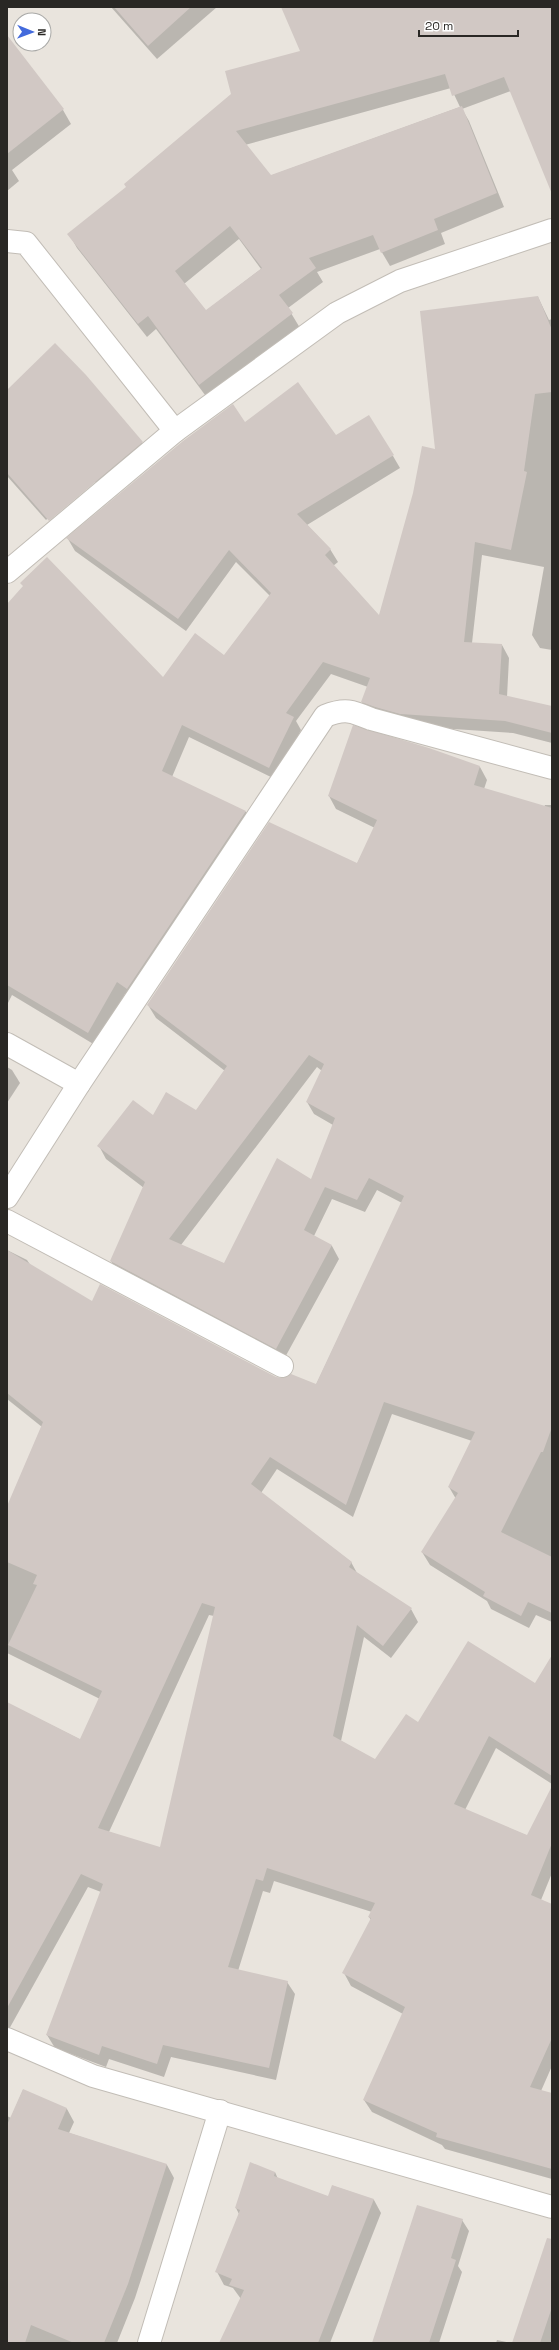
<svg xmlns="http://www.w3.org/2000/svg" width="559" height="2350" font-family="'Space Grotesk',sans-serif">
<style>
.shadow{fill:#0003;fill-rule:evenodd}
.building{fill:#d1c8c4;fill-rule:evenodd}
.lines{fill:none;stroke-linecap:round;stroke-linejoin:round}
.minor-casing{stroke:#c2bdb6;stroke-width:24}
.minor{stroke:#fff;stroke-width:22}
</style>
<rect width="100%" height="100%" fill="#e9e4dd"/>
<g class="shadow">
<polygon points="111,7 217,7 157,59"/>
<path d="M282,7H552V192L511,91L462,109L469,121L504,207L441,233L445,244L390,266L380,249L317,272L323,282L288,308L300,328L208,399L156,329L147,337L77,248L69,234L301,51ZM451,88L460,107L270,176L245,145ZM239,239L261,269L206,311L184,284Z"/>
<polygon points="7,37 63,110 71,124 12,170 19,181 7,191"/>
<polygon points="538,297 549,320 552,319 552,650 540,648 532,635 544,567 482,555 472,643 502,645 509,658 507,697 552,707 552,743 513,733 408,726 370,715 362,702 368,687 331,674 296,721 301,730 277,780 189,737 172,777 246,812 253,825 135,1002 125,994 95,1045 12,995 7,1005 7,606 163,678 224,656 270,596 236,562 186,631 75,551 68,539 245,423 336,436 393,456 400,468 307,525 330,549 338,562 333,566 380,617 437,450"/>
<polygon points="7,391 142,443 149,456 106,492 90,477 46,520 7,476"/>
<path d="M480,767L487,780L484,789L544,807L545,805H552V1622L536,1615L529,1628L491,1609L487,1601L430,1565L422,1552L456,1499L449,1487L472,1441L392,1414L353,1517L277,1469L261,1493L351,1562L357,1573L411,1609L418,1622L391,1658L364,1637L341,1741L375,1760L418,1724L535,1684L552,1687V1784L496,1748L465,1810L528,1836L552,1788V1873L541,1900L552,1905V2066L541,2091L552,2094V2179L445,2149L442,2145L372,2112L364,2100L403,2014L351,1986L344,1973L371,1920L369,1917L372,1912L274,1881L270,1893L263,1891L238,1971L287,1982L295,1994L276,2080L171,2057L164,2077L109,2059L106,2067L55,2048L47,2035L101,1892L88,1887L8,2031L7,2030V1703L81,1740L100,1699L7,1653V1508L42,1427L7,1399V1250L27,1260L31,1266L93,1303L276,1378L316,1385L402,1203L377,1190L365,1212L332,1199L314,1236L332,1246L339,1259L283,1361L119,1274L111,1261L144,1188L106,1159L99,1146L153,1117L196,1111L225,1071L156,1018L148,1005L357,864L375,828L336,809L329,796ZM317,1067L322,1071L307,1102L314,1114L333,1125L312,1180L225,1264L181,1245ZM209,1615L214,1616L161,1849L109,1832Z"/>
<polygon points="7,1067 12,1070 20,1083 7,1103"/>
<polygon points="23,2090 67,2109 74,2122 69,2133 167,2165 174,2178 135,2298 117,2343 7,2343 7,2116 11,2118"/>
<polygon points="275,2172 278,2179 329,2197 333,2186 374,2200 381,2213 330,2343 220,2343 241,2299 233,2288 224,2285 217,2272 239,2214 236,2208"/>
<polygon points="462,2220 469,2231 458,2266 462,2272 439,2343 401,2343"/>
<polygon points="552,2263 551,2343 513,2343"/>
<polygon points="497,2340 511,2343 496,2343"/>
</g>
<g class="building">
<polygon points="114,7 191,7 148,46"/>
<path d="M281,7H552V194L504,77L452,96L445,74L236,131L271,175L462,106L497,193L434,219L438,230L381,253L373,235L309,258L316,268L279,295L293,313L199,385L148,316L138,324L67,234L126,187L124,184L231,94L225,71L300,51ZM230,226L262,268L206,310L175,271Z"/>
<polygon points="7,35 64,109 7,154"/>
<polygon points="538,296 552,330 552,392 535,394 524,471 527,472 511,550 475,542 464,642 502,644 499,694 552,706 552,733 505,721 400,714 375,707 361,702 370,678 323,662 286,713 294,717 269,768 182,725 162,771 246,811 127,989 117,982 88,1033 7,985 7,604 23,586 20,583 47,557 163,677 195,633 224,655 271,593 229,550 178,619 66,538 183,441 233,404 245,422 298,382 336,435 369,415 394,455 297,514 331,549 325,555 379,615 413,493 422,446 435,449 420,311"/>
<polygon points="55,343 86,375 143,442 49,521 7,473 7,390"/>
<path d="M353,725L429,748L480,766L474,785L552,808V1427L543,1452H541L501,1532L552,1557V1613L528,1602L521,1616L483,1596L485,1592L421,1552L458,1493L448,1487L475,1432L384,1402L346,1505L270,1457L251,1484L352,1562L349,1567L412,1608L383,1646L357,1625L333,1736L375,1759L406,1714L418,1722L468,1641L535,1683L552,1655V1776L489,1736L454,1804L527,1835L552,1786V1843L531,1895L552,1904V2038L530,2087L552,2093V2169L436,2137L437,2133L363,2100L405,2007L342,1973L371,1918L368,1917L375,1903L267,1868L263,1881L256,1879L228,1967L288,1981L269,2068L163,2045L157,2064L102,2046L99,2055L46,2035L103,1884L81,1874L7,2008V1702L80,1739L102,1691L8,1645L37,1585L33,1584L37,1575L7,1562V1506L43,1422L7,1393V1250L92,1301L100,1284L276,1377L283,1378L291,1374L316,1384L404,1196L369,1178L357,1200L325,1187L304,1230L332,1245L276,1349L110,1261L145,1182L97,1146L133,1100L153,1115L166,1092L196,1110L227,1066L147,1005L269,822L357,863L377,820L328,796ZM309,1055L324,1064L306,1102L335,1118L311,1179L277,1158L224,1263L169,1239ZM202,1603L215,1607L160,1847L98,1828Z"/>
<polygon points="23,2089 67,2108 58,2129 167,2164 128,2284 104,2343 74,2343 31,2325 25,2343 7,2343 7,2125"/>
<polygon points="250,2162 275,2172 274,2176 328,2196 332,2185 374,2199 318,2343 219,2343 244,2290 229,2285 232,2279 215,2272 240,2210 235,2208"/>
<polygon points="417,2205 463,2219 451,2258 456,2260 429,2343 372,2343"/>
<polygon points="547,2238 552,2239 552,2307 540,2343 512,2343"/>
</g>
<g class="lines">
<defs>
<g id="minor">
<polyline points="7,241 26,243 175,431 337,313 400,281 552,230"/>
<polyline points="7,572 175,431"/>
<polyline points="7,1044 79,1084"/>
<path d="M7,1197L79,1084L325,716C345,708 352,711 371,719L552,768"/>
<polyline points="7,1221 282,1366"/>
<polyline points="7,2039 93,2076 552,2207"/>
<polyline points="149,2343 220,2111"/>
</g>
</defs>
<use href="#minor" class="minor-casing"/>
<use href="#minor" class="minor"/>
</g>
<rect width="559" height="2350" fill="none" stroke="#292724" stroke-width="16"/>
<g transform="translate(32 32) rotate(91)"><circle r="19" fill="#ffffff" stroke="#a9a9a7"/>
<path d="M0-3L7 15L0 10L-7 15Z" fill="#436adc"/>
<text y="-6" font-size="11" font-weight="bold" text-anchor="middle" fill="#292724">N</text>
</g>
<path d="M419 30v6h99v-6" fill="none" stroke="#292724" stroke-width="2"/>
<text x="425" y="30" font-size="12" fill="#292724" stroke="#ffffff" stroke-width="3" paint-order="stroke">20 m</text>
</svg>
